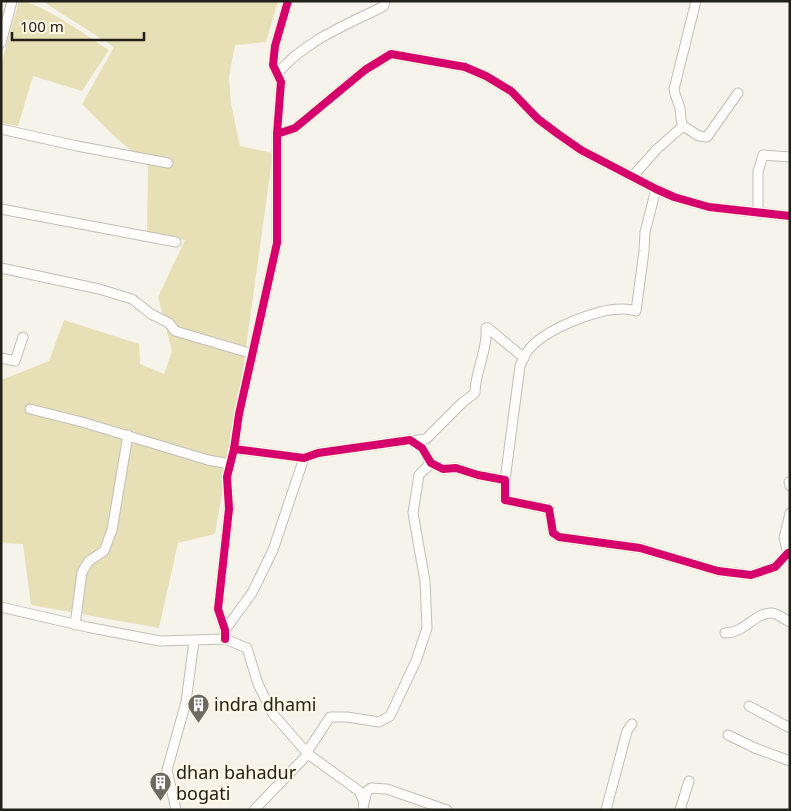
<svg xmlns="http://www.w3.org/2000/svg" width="791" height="811" font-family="'Noto Sans',sans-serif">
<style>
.green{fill:#e7dfb6}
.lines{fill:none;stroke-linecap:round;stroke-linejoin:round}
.minor-casing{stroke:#c0beb6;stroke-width:11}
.minor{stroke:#fefdfc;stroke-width:9}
.cycleway-casing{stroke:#fbf8e5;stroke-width:11}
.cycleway{stroke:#d6006c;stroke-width:8}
.labels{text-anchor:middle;stroke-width:4;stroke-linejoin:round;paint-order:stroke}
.poi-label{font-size:18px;fill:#212019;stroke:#fbf8e5;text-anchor:start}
</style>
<rect width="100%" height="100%" fill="#f6f4ea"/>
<g class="green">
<path d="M19,1C39,1 90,38 109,50L82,91L33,76L18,126L1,123V65Z"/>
<polygon points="42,1 278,1 266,42 235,45 229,77 231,104 240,146 273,153 239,398 215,534 178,543 159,628 31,605 23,544 1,543 1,380 49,361 64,320 139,344 140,364 164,374 172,351 158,297 185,240 147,234 148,165 113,135 82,104 114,47"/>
</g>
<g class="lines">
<defs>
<g id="minor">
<polyline points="1,43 12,1"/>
<path d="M277,74C305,40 347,25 384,6L385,1"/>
<polyline points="683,126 699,136 707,137 738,93"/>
<polyline points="1,129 77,146 168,163"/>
<polyline points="277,134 295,128 365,70 391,54 465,67 486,76 511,91 538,119 558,134 581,150 656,189 674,197 709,207 790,216"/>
<path d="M632,177L657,149L683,126C679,119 682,112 679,105C677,99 675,96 674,89L696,1"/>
<polyline points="1,209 176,242"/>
<polyline points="758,212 758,172 763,155 790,157"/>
<polyline points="1,268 99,289 132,299 151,314 169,323 175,331 253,354"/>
<polyline points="1,358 15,361 23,337"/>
<polyline points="30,409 82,422 208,460 230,464"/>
<path d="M411,441L426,439L462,403L475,393C475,371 488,350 486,328H488L524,358"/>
<polyline points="234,449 304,458 318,453 410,440 422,448 431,463 443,469 456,468 478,475 505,480 505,500 549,509 553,533 559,537 640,548 718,571 751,575 775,567 788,553 790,553"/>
<path d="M505,480L520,366C522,362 524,356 527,352C542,330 598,308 624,309C628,309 632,310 636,311L644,251L645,232L656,189"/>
<polyline points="789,482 790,486"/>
<polyline points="788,553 784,538 790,513"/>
<polyline points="1,607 87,627 160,641 225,639 247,648 258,684 273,714 308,754 359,791 364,802 363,810"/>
<polyline points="75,625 82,572 89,561 104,551 112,530 128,435"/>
<polyline points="225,630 252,593 273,550 304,458"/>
<path d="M725,633C745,633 755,612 772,613C778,614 784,619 790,622"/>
<polyline points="225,639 225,630 218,609 229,509 227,477 234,449 239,414 277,243 277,134 281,82 273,65 275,46 288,1"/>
<polyline points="749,706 790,728"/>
<polyline points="728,735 755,748 790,761"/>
<polyline points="307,752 330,717 347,717 379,722 390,716 416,661 427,628 425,581 413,513 419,475 431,463"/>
<polyline points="364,802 367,791 371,788 387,789 447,810"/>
<polyline points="176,810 167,770 186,702 194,641"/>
<polyline points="254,810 308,754"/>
<polyline points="606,810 627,731 632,724"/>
<polyline points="680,810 689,781"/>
</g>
</defs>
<use href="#minor" class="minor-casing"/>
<use href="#minor" class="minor"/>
<defs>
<g id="cycleway">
<polyline points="277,134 295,128 365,70 391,54 465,67 486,76 511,91 538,119 558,134 581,150 656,189 674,197 709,207 790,216"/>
<polyline points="234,449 304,458 318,453 410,440 422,448 431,463 443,469 456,468 478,475 505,480 505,500 549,509 553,533 559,537 640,548 718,571 751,575 775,567 788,553 790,553"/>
<polyline points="225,639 225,630 218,609 229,509 227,477 234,449 239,414 277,243 277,134 281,82 273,65 275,46 288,1"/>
</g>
</defs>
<use href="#cycleway" class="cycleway-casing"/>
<use href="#cycleway" class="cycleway"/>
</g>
<defs>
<symbol id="building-pin" viewBox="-11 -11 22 30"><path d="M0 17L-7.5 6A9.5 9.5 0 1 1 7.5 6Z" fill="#6c6a62" stroke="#fbf8e5"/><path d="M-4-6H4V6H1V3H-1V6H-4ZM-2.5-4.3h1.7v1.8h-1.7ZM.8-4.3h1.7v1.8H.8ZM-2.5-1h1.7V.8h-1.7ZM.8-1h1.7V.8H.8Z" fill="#fff"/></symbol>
</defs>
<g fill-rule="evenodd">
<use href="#building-pin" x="186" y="692" width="25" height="34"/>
<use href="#building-pin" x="148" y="770" width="25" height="34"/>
</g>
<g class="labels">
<g class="poi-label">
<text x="214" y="711">indra dhami</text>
<text x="176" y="779">dhan bahadur<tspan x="176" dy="21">bogati</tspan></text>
</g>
</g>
<rect width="791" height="811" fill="none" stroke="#212019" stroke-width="5"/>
<path d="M12 32v8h132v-8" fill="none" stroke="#212019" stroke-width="2.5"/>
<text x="20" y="32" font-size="15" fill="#212019" stroke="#fbf8e5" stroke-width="4" paint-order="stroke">100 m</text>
</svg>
